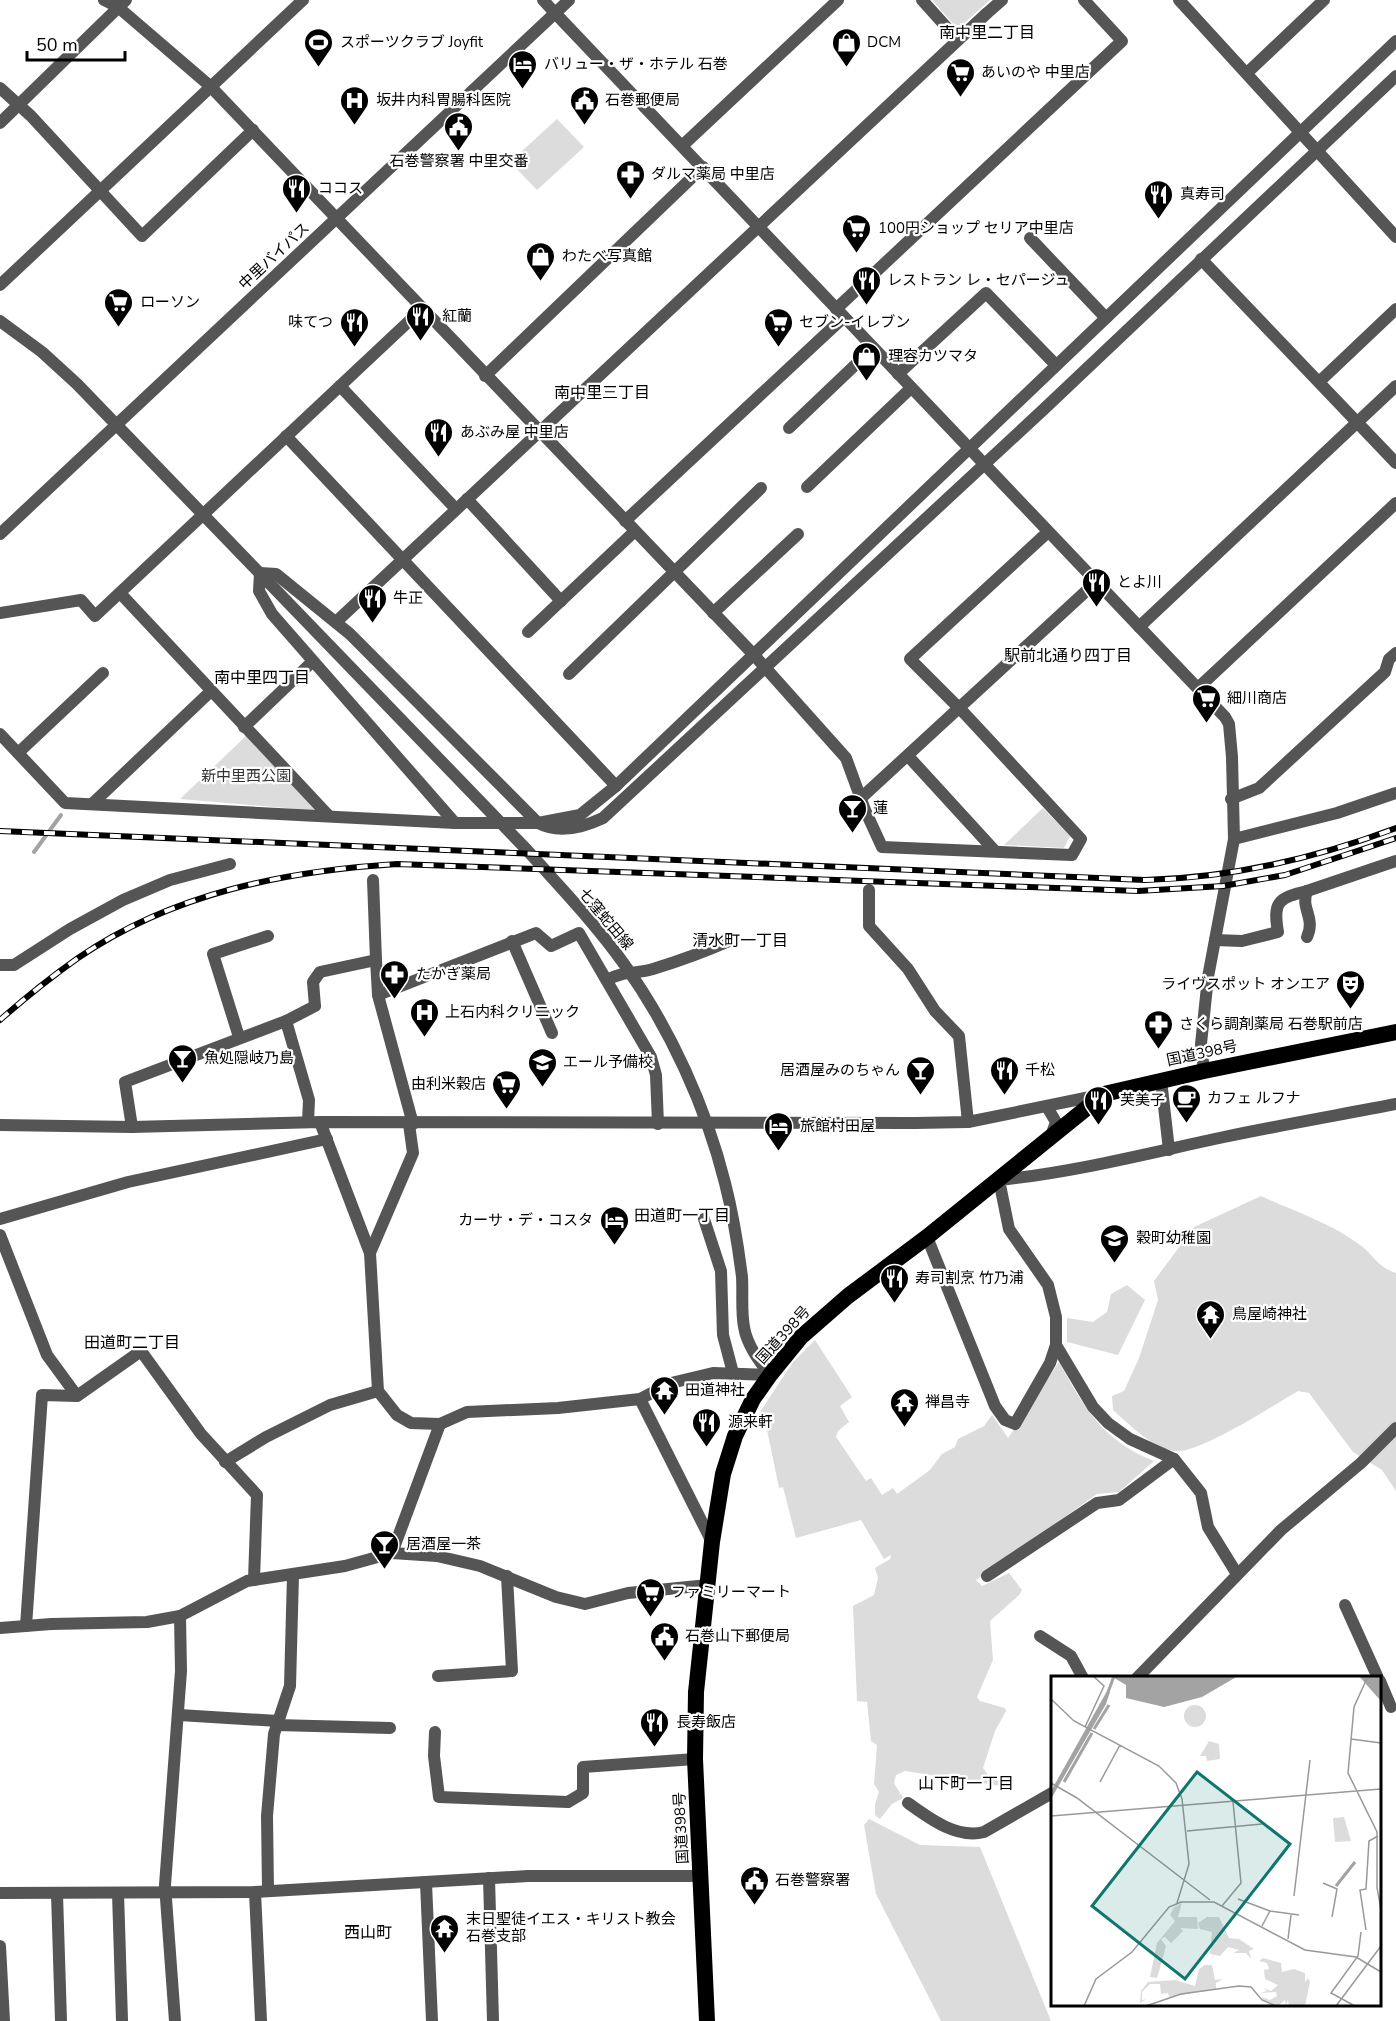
<svg xmlns="http://www.w3.org/2000/svg" width="1396" height="2021" font-family="'Nunito Sans','Noto Sans JP',sans-serif">
<style>
.green{fill:#dcdcdc}
.lines{fill:none;stroke-linecap:round;stroke-linejoin:round}
.stream{stroke:#a3a3a3;stroke-width:4}
.minor{stroke:#555;stroke-width:12}
.tertiary{stroke:#555;stroke-width:12}
.trunk{stroke:#000;stroke-width:16}
.rail-casing{stroke:#000;stroke-width:6}
.rail{stroke:#fff;stroke-width:4;stroke-dasharray:11;stroke-linecap:butt}
.labels{text-anchor:middle;stroke-width:4.5;stroke-linejoin:round;paint-order:stroke}
.poi-label{font-size:15px;fill:#000;stroke:#fff;text-anchor:start}
.street-label{font-size:15px;fill:#000;stroke:#fff}
.park-label{font-size:15px;fill:#333;stroke:#fff}
.neighbourhood-label{font-size:16px;fill:#000;stroke:#fff}
.inset-river{fill:none;stroke:#a3a3a3;stroke-width:3}
.inset-road{fill:none;stroke:#999;stroke-width:1.5}
.view{fill:#0f766e;fill-opacity:0.15;stroke:#0f766e;stroke-width:3}
.inset-edge{fill:none;stroke:#000;stroke-width:3}
</style>
<rect width="100%" height="100%" fill="#fff"/>
<g class="green">
<polygon points="932,0 990,0 961,26 955,26"/>
<polygon points="557,119 584,147 537,190 510,162"/>
<polygon points="247,735 320,811 180,799"/>
<polygon points="1043,808 1070,836 1064,848 1004,845"/>
<path d="M1261,1196C1293,1211 1331,1223 1360,1245C1374,1255 1377,1267 1396,1273V1491L1382,1470L1353,1452L1309,1393L1298,1391C1274,1405 1197,1455 1174,1451C1151,1447 1130,1425 1113,1410L1112,1396L1124,1391L1139,1358L1158,1300L1154,1281L1194,1227Z"/>
<polygon points="1127,1285 1145,1300 1118,1355 1067,1342 1067,1318 1093,1322 1107,1312 1111,1294"/>
<path d="M815,1340L852,1397L840,1406L849,1422L838,1431L836,1437L866,1481L871,1478L882,1495L893,1488L897,1494L930,1470L942,1454L955,1447L958,1439L984,1426L992,1415L1008,1438L1059,1362C1085,1409 1102,1440 1154,1461L1119,1492L1097,1494L976,1580L982,1586L1009,1573L1022,1590L1019,1595L990,1621L993,1660L977,1697L980,1701L1005,1708L1006,1711L995,1731L983,1768L988,1775L1004,1779L1005,1783L1001,1786L905,1771L896,1775L894,1783L903,1798L892,1804L880,1819L875,1815V1804L879,1792L874,1784L877,1745L871,1741L867,1702L857,1701L853,1606L874,1595L878,1578L875,1568L890,1559L891,1555L884,1559L861,1520L796,1538L783,1487L779,1488L766,1425L752,1424L793,1362Z"/>
<polygon points="869,1819 920,1845 980,1847 1051,2021 941,2021 876,1894 864,1825"/>
</g>
<g class="lines">
<polyline class="stream" points="34,852 61,815"/>
<g class="minor">
<polyline points="104,0 118,7 210,86 754,655 846,758 865,810 882,847 1072,855 1081,839 965,714 910,659 1048,532"/>
<polyline points="543,0 555,13"/>
<polyline points="922,0 958,40"/>
<polyline points="1179,0 1396,237"/>
<polyline points="986,14 1002,0"/>
<polyline points="1247,73 1324,0"/>
<polyline points="0,88 31,116 142,236 253,130"/>
<polyline points="0,123 126,0"/>
<polyline points="682,146 838,0"/>
<polyline points="1030,238 1106,318"/>
<polyline points="1201,259 1396,463"/>
<polyline points="0,285 303,0"/>
<polyline points="836,309 1122,41 1084,0"/>
<polyline points="898,374 986,293 1055,364"/>
<polyline points="485,376 703,167"/>
<polyline points="1319,382 1396,309"/>
<polyline points="340,386 456,509"/>
<polyline points="789,428 873,348"/>
<polyline points="286,436 616,786"/>
<polyline points="807,487 911,388"/>
<polyline points="467,499 561,601"/>
<polyline points="625,521 844,317"/>
<polyline points="120,593 328,815"/>
<polyline points="0,613 81,600 95,616 423,308"/>
<polyline points="713,613 798,534"/>
<polyline points="1139,627 1396,386"/>
<polyline points="528,632 635,531"/>
<polyline points="569,674 761,488"/>
<polyline points="1198,688 1396,503"/>
<polyline points="244,727 312,662"/>
<polyline points="0,734 65,803 455,823 538,823 580,815 616,786 1396,41"/>
<polyline points="18,753 103,673"/>
<polyline points="908,756 995,851"/>
<polyline points="861,798 1096,582"/>
<polyline points="1231,799 1259,788 1385,672 1389,659 1396,653"/>
<polyline points="92,804 210,692"/>
<path d="M455,823L272,614L259,591L260,573L276,574L350,634L538,823C559,834 582,828 603,818L1044,409L1396,76"/>
<polyline points="1234,839 1337,813 1396,793"/>
<polyline points="373,880 376,960"/>
<polyline points="869,890 869,926 908,969 935,1011 959,1036 968,1122"/>
<path d="M1307,891C1300,908 1316,918 1307,937"/>
<path d="M1215,940L1242,941L1278,932C1273,903 1277,898 1307,891"/>
<polyline points="512,941 552,1033"/>
<polyline points="0,965 14,965 70,929 123,900 170,880 230,864"/>
<path d="M607,980C622,971 636,974 653,969C679,961 704,952 729,941"/>
<polyline points="378,995 413,1124"/>
<polyline points="286,1021 309,1100 308,1122"/>
<polyline points="239,1037 213,954 268,936"/>
<polyline points="1161,1080 1169,1150"/>
<polyline points="320,1122 370,1253"/>
<polyline points="409,1124 413,1153 370,1253 378,1391 397,1415 411,1423 440,1424 467,1412 558,1408 640,1399 671,1383 713,1373 770,1375"/>
<polyline points="132,1127 125,1082 286,1021 315,1006 313,982 320,972 376,960 378,995 536,933 551,946 579,933 651,1057 656,1075 658,1124"/>
<polyline points="0,1219 128,1182 327,1139"/>
<polyline points="704,1219 721,1271 723,1335 733,1373"/>
<polyline points="0,1235 47,1355 77,1396"/>
<path d="M927,1237L995,1406L1005,1420L1015,1424L1050,1363L1056,1345V1317L1048,1285L1009,1229L999,1180C1076,1172 1149,1153 1224,1137C1281,1125 1339,1115 1396,1104"/>
<polyline points="1056,1345 1093,1407 1108,1423 1130,1439 1174,1459 1201,1493 1208,1527 1237,1574"/>
<polyline points="640,1399 712,1542"/>
<polyline points="225,1462 266,1437 330,1405 378,1391"/>
<polyline points="392,1553 440,1424"/>
<polyline points="987,1576 1097,1503 1119,1500 1174,1459"/>
<polyline points="1345,1605 1378,1678"/>
<polyline points="26,1626 42,1395 77,1396 141,1351 201,1434 257,1495 254,1580"/>
<polyline points="0,1628 51,1624 147,1622 180,1616 247,1581 345,1566 392,1553 437,1556 480,1566 556,1597 585,1604 628,1593 708,1585"/>
<polyline points="1040,1636 1071,1656 1083,1678"/>
<polyline points="438,1676 512,1671 507,1576"/>
<polyline points="1137,1678 1281,1530 1361,1463 1396,1428"/>
<polyline points="1380,1681 1391,1707"/>
<polyline points="179,1715 278,1721"/>
<polyline points="276,1725 390,1728"/>
<polyline points="435,1732 434,1756 439,1797 568,1802 583,1793 583,1767 695,1759"/>
<path d="M908,1803C930,1819 957,1839 984,1832L1052,1793"/>
<polyline points="489,1878 493,2021"/>
<polyline points="426,1883 432,2021"/>
<polyline points="268,1890 267,1816 274,1734 290,1686 293,1575"/>
<polyline points="255,1892 261,2021"/>
<polyline points="0,1893 255,1892 528,1876 701,1876"/>
<polyline points="118,1893 122,2021"/>
<polyline points="57,1894 61,2021"/>
<polyline points="0,1946 4,2021"/>
<polyline points="175,2021 165,1885 181,1671 180,1616"/>
</g>
<g class="tertiary">
<polyline points="555,13 1225,717 1229,724 1232,757 1234,839 1208,977 1201,1044 1204,1071"/>
<path d="M0,321L42,352L77,384L527,850C560,887 595,923 624,964C670,1028 706,1107 725,1183C733,1214 738,1245 742,1277C743,1294 741,1311 744,1327C747,1345 759,1361 770,1375"/>
<polyline points="0,534 569,0"/>
<polyline points="336,622 986,14"/>
<polyline points="1307,891 1396,861"/>
<polyline points="1047,1107 1056,1122 1051,1136"/>
<polyline points="0,1125 132,1127 320,1122 915,1123 968,1122 1100,1095"/>
</g>
<polyline class="trunk" points="707,2021 695,1759 696,1692 712,1542 723,1474 735,1436 753,1399 770,1375 801,1337 848,1296 927,1237 1104,1094 1204,1071 1396,1032"/>
<defs>
<g id="rail">
<path d="M0,831L1145,880C1231,878 1316,858 1396,828"/>
<path d="M0,1020C25,998 51,977 78,958C173,893 285,871 397,864L1138,891L1223,886L1285,875L1396,838"/>
</g>
</defs>
<use href="#rail" class="rail-casing"/>
<use href="#rail" class="rail"/>
</g>
<defs>
<symbol id="stadium-pin" viewBox="-11 -11 22 30"><path d="M0 17L-7.5 6A9.5 9.5 0 1 1 7.5 6Z" fill="#000" stroke="#fff"/><path d="M0-5a6.5 5 0 1 0 0 10a6.5 5 0 1 0 0-10ZM-3.5-1.8h7v3.6h-7Z" fill="#fff"/></symbol>
<symbol id="shop-pin" viewBox="-11 -11 22 30"><path d="M0 17L-7.5 6A9.5 9.5 0 1 1 7.5 6Z" fill="#000" stroke="#fff"/><path d="M-5-2.5h2.3a2.7 3.5 0 0 1 5.4 0H5L5.5 6h-11ZM-1.5-2.5h3a1.5 2.3 0 0 0-3 0Z" fill="#fff"/></symbol>
<symbol id="hotel-pin" viewBox="-11 -11 22 30"><path d="M0 17L-7.5 6A9.5 9.5 0 1 1 7.5 6Z" fill="#000" stroke="#fff"/><path d="M-6-4.5h1.5V1H6V5H4.5V3h-9V5H-6ZM-4 0a1.8 1.8 0 1 1 3.6 0ZM.5 0V-2.5h3Q6-2.5 6 0Z" fill="#fff"/></symbol>
<symbol id="supermarket-pin" viewBox="-11 -11 22 30"><path d="M0 17L-7.5 6A9.5 9.5 0 1 1 7.5 6Z" fill="#000" stroke="#fff"/><path d="M-6-5.5h2.5l.6 2H6L4.5 2H-2.5L-4.4-4H-6ZM-1.5 3.2a1.3 1.3 0 1 0 .1 0ZM3 3.2a1.3 1.3 0 1 0 .1 0Z" fill="#fff"/></symbol>
<symbol id="hospital-pin" viewBox="-11 -11 22 30"><path d="M0 17L-7.5 6A9.5 9.5 0 1 1 7.5 6Z" fill="#000" stroke="#fff"/><path d="M-5-5h3v3.5h4V-5h3V5h-3V1.5h-4V5h-3Z" fill="#fff"/></symbol>
<symbol id="civic-pin" viewBox="-11 -11 22 30"><path d="M0 17L-7.5 6A9.5 9.5 0 1 1 7.5 6Z" fill="#000" stroke="#fff"/><path d="M-.6-6.5H3V-4.5H.6V-3L4-1V1h2V6H-6V1h2V-1L-.6-3ZM-1.2 2.5V6h2.4V2.5Z" fill="#fff"/></symbol>
<symbol id="pharmacy-pin" viewBox="-11 -11 22 30"><path d="M0 17L-7.5 6A9.5 9.5 0 1 1 7.5 6Z" fill="#000" stroke="#fff"/><path d="M-2-6h4v4h4v4h-4v4h-4v-4h-4v-4h4Z" fill="#fff"/></symbol>
<symbol id="restaurant-pin" viewBox="-11 -11 22 30"><path d="M0 17L-7.5 6A9.5 9.5 0 1 1 7.5 6Z" fill="#000" stroke="#fff"/><path d="M-5-6h1v4h1v-4h1v4h1v-4h1v5L-1.5 .5V6h-2V.5L-5-1ZM5-6V6H3V1.5H1.5Q1.5-4 5-6Z" fill="#fff"/></symbol>
<symbol id="bar-pin" viewBox="-11 -11 22 30"><path d="M0 17L-7.5 6A9.5 9.5 0 1 1 7.5 6Z" fill="#000" stroke="#fff"/><path d="M-6-5H6L.8 .8V4.5H3.5V6h-7V4.5H-.8V.8Z" fill="#fff"/></symbol>
<symbol id="theatre-pin" viewBox="-11 -11 22 30"><path d="M0 17L-7.5 6A9.5 9.5 0 1 1 7.5 6Z" fill="#000" stroke="#fff"/><path d="M-5-5.5Q0-4 5-5.5V0Q5 5 0 6Q-5 5-5 0ZM-3.3-2.5H-1v1.5H-3.3ZM1-2.5H3.3v1.5H1ZM-2.8 1Q0 5.5 2.8 1Z" fill="#fff"/></symbol>
<symbol id="school-pin" viewBox="-11 -11 22 30"><path d="M0 17L-7.5 6A9.5 9.5 0 1 1 7.5 6Z" fill="#000" stroke="#fff"/><path d="M0-5L7-2L0 1L-7-2ZM-4 1L0 2.5L4 1V4Q0 6-4 4Z" fill="#fff"/></symbol>
<symbol id="cafe-pin" viewBox="-11 -11 22 30"><path d="M0 17L-7.5 6A9.5 9.5 0 1 1 7.5 6Z" fill="#000" stroke="#fff"/><path d="M-5.5-4.5H6V0H3Q3 3.5 0 3.5H-2.5Q-5.5 3.5-5.5 0ZM3-3.2v2h1.7v-2ZM-6 4.5H4V6H-6Z" fill="#fff"/></symbol>
<symbol id="temple-pin" viewBox="-11 -11 22 30"><path d="M0 17L-7.5 6A9.5 9.5 0 1 1 7.5 6Z" fill="#000" stroke="#fff"/><path d="M0-6L5-2H3V0L6.5 2.5H4V6H1.5V3h-3V6H-4V2.5H-6.5L-3 0V-2H-5Z" fill="#fff"/></symbol>
</defs>
<g fill-rule="evenodd">
<use href="#stadium-pin" x="302" y="26" width="33" height="45"/>
<use href="#shop-pin" x="830" y="26" width="33" height="45"/>
<use href="#hotel-pin" x="506" y="48" width="33" height="45"/>
<use href="#supermarket-pin" x="944" y="56" width="33" height="45"/>
<use href="#hospital-pin" x="338" y="84" width="33" height="45"/>
<use href="#civic-pin" x="568" y="84" width="33" height="45"/>
<use href="#civic-pin" x="442" y="110" width="33" height="45"/>
<use href="#pharmacy-pin" x="614" y="158" width="33" height="45"/>
<use href="#restaurant-pin" x="280" y="172" width="33" height="45"/>
<use href="#restaurant-pin" x="1142" y="178" width="33" height="45"/>
<use href="#supermarket-pin" x="840" y="212" width="33" height="45"/>
<use href="#shop-pin" x="524" y="240" width="33" height="45"/>
<use href="#restaurant-pin" x="850" y="264" width="33" height="45"/>
<use href="#supermarket-pin" x="102" y="286" width="33" height="45"/>
<use href="#restaurant-pin" x="404" y="300" width="33" height="45"/>
<use href="#restaurant-pin" x="338" y="306" width="33" height="45"/>
<use href="#supermarket-pin" x="762" y="306" width="33" height="45"/>
<use href="#shop-pin" x="850" y="340" width="33" height="45"/>
<use href="#restaurant-pin" x="422" y="416" width="33" height="45"/>
<use href="#restaurant-pin" x="1080" y="566" width="33" height="45"/>
<use href="#restaurant-pin" x="356" y="582" width="33" height="45"/>
<use href="#supermarket-pin" x="1190" y="682" width="33" height="45"/>
<use href="#bar-pin" x="836" y="792" width="33" height="45"/>
<use href="#pharmacy-pin" x="378" y="958" width="33" height="45"/>
<use href="#theatre-pin" x="1334" y="968" width="33" height="45"/>
<use href="#hospital-pin" x="408" y="996" width="33" height="45"/>
<use href="#pharmacy-pin" x="1142" y="1008" width="33" height="45"/>
<use href="#bar-pin" x="166" y="1042" width="33" height="45"/>
<use href="#school-pin" x="526" y="1046" width="33" height="45"/>
<use href="#bar-pin" x="904" y="1054" width="33" height="45"/>
<use href="#restaurant-pin" x="988" y="1054" width="33" height="45"/>
<use href="#supermarket-pin" x="490" y="1068" width="33" height="45"/>
<use href="#cafe-pin" x="1170" y="1082" width="33" height="45"/>
<use href="#restaurant-pin" x="1082" y="1084" width="33" height="45"/>
<use href="#hotel-pin" x="762" y="1110" width="33" height="45"/>
<use href="#hotel-pin" x="598" y="1204" width="33" height="45"/>
<use href="#school-pin" x="1098" y="1222" width="33" height="45"/>
<use href="#restaurant-pin" x="878" y="1262" width="33" height="45"/>
<use href="#temple-pin" x="1194" y="1298" width="33" height="45"/>
<use href="#temple-pin" x="648" y="1374" width="33" height="45"/>
<use href="#temple-pin" x="888" y="1386" width="33" height="45"/>
<use href="#restaurant-pin" x="690" y="1406" width="33" height="45"/>
<use href="#bar-pin" x="368" y="1528" width="33" height="45"/>
<use href="#supermarket-pin" x="634" y="1576" width="33" height="45"/>
<use href="#civic-pin" x="648" y="1620" width="33" height="45"/>
<use href="#restaurant-pin" x="638" y="1706" width="33" height="45"/>
<use href="#civic-pin" x="738" y="1864" width="33" height="45"/>
<use href="#temple-pin" x="428" y="1912" width="33" height="45"/>
</g>
<g class="labels">
<g class="poi-label">
<text x="340" y="47">スポーツクラブ Joyfit</text>
<text x="867" y="47">DCM</text>
<text x="544" y="69">バリュー・ザ・ホテル 石巻</text>
<text x="981" y="77">あいのや 中里店</text>
<text x="376" y="105">坂井内科胃腸科医院</text>
<text x="605" y="105">石巻郵便局</text>
<text x="459" y="166" text-anchor="middle">石巻警察署 中里交番</text>
<text x="651" y="179">ダルマ薬局 中里店</text>
<text x="318" y="193">ココス</text>
<text x="1180" y="199">真寿司</text>
<text x="878" y="233">100円ショップ セリア中里店</text>
<text x="562" y="261">わたべ写真館</text>
<text x="887" y="285">レストラン レ・セパージュ</text>
<text x="140" y="307">ローソン</text>
<text x="442" y="321">紅蘭</text>
<text x="333" y="327" text-anchor="end">味てつ</text>
<text x="799" y="327">セブン-イレブン</text>
<text x="888" y="361">理容カツマタ</text>
<text x="460" y="437">あぶみ屋 中里店</text>
<text x="1117" y="587">とよ川</text>
<text x="393" y="603">牛正</text>
<text x="1227" y="703">細川商店</text>
<text x="873" y="813">蓮</text>
<text x="416" y="979">たかぎ薬局</text>
<text x="1330" y="989" text-anchor="end">ライヴスポット オンエア</text>
<text x="445" y="1017">上石内科クリニック</text>
<text x="1179" y="1029">さくら調剤薬局 石巻駅前店</text>
<text x="204" y="1063">魚処隠岐乃島</text>
<text x="563" y="1067">エール予備校</text>
<text x="900" y="1075" text-anchor="end">居酒屋みのちゃん</text>
<text x="1025" y="1075">千松</text>
<text x="486" y="1089" text-anchor="end">由利米穀店</text>
<text x="1207" y="1103">カフェ ルフナ</text>
<text x="1120" y="1105">芙美子</text>
<text x="800" y="1131">旅館村田屋</text>
<text x="593" y="1225" text-anchor="end">カーサ・デ・コスタ</text>
<text x="1136" y="1243">穀町幼稚園</text>
<text x="915" y="1283">寿司割烹 竹乃浦</text>
<text x="1232" y="1319">鳥屋崎神社</text>
<text x="685" y="1395">田道神社</text>
<text x="925" y="1407">禅昌寺</text>
<text x="728" y="1427">源来軒</text>
<text x="406" y="1549">居酒屋一茶</text>
<text x="671" y="1597">ファミリーマート</text>
<text x="685" y="1641">石巻山下郵便局</text>
<text x="676" y="1727">長寿飯店</text>
<text x="775" y="1885">石巻警察署</text>
<text x="466" y="1924">末日聖徒イエス・キリスト教会<tspan x="466" dy="17">石巻支部</tspan></text>
</g>
<g class="street-label">
<text transform="translate(274 256) rotate(-43)" y="5">中里バイパス</text>
<text transform="translate(606 919) rotate(50)" y="5">七窪蛇田線</text>
<text transform="translate(1202 1053) rotate(-12)" y="5">国道398号</text>
<text transform="translate(783 1335) rotate(-48)" y="5">国道398号</text>
<text transform="translate(681 1828) rotate(-93)" y="5">国道398号</text>
</g>
<g class="park-label">
<text x="246" y="781">新中里西公園</text>
</g>
<g class="neighbourhood-label">
<text x="987" y="38">南中里二丁目</text>
<text x="602" y="398">南中里三丁目</text>
<text x="1068" y="661">駅前北通り四丁目</text>
<text x="262" y="683">南中里四丁目</text>
<text x="740" y="946">清水町一丁目</text>
<text x="682" y="1221">田道町一丁目</text>
<text x="132" y="1348">田道町二丁目</text>
<text x="966" y="1789">山下町一丁目</text>
<text x="368" y="1938">西山町</text>
</g>
</g>
<g transform="translate(1051 1676)">
<rect width="330" height="330" fill="#fff"/>
<path d="M133 40a11 11 0 1 1 22 0a11 11 0 1 1-22 0ZM158,65L168,68L169,83L156,85L155,80H149ZM293,141L300,165L284,166L282,142ZM131,227L127,241H146L147,253L129,252L132,255L120,267L114,261L110,263L115,270L109,292L106,302L99,301L106,267L124,245L119,239L123,231ZM156,241H168L178,262L188,263L203,273L198,275L200,283L195,277H182L188,274L177,271L169,280L159,278L161,256L149,253L147,247ZM212,282L230,287L231,296L243,293L254,297V306L257,302L259,306L254,330H238L237,324L235,330L234,324L227,330L212,324L211,321L219,324L226,320L225,316L209,317L216,315L212,312L220,315L227,309L214,303L213,294L218,293L216,287L208,285ZM154,289H161L164,304L172,303L165,307V313L118,321L117,317L110,318L109,308H99L91,316V324L95,323L89,327L90,315L97,306L124,304L144,310L148,293Z" fill="#dcdcdc"/>
<path d="M60,0H187L151,21L113,31L75,22V9ZM308,0H330V25L321,15ZM56,15L59,16L55,28L0,123V115Z" fill="#a3a3a3"/>
<path class="inset-river" d="M56,19L63,0M43,53L58,29M13,106L41,57M285,210L304,186"/>
<path class="inset-road" d="M317,0L303,31L297,97L326,156V212L330,233M0,23L23,45L108,90L125,107L131,123L138,188L126,227M34,51L53,10L42,0M300,63L330,67M49,106L69,69M0,107L26,122L159,224M0,140L330,113M136,155L211,148M272,207L286,213L281,241M243,220L259,84M187,223L219,235M171,230L190,207L182,126M211,250L219,235L248,239M315,254L309,214L315,213L318,165L327,160M237,263L240,239M33,330L45,303L81,276L118,231L130,226H163L254,274L305,281L330,296M95,330L130,318L188,310L200,311L211,324L225,330M285,330L330,270M304,330L280,317L307,280L310,256"/>
<path class="view" d="M146,96L239,168L134,303L41,230Z"/>
<rect width="330" height="330" class="inset-edge"/>
</g>
<path d="M27 51v9h98v-9" fill="none" stroke="#000000" stroke-width="3"/>
<text x="36" y="51" font-size="18" fill="#000000" stroke="#ffffff" stroke-width="4.5" paint-order="stroke">50 m</text>
</svg>
